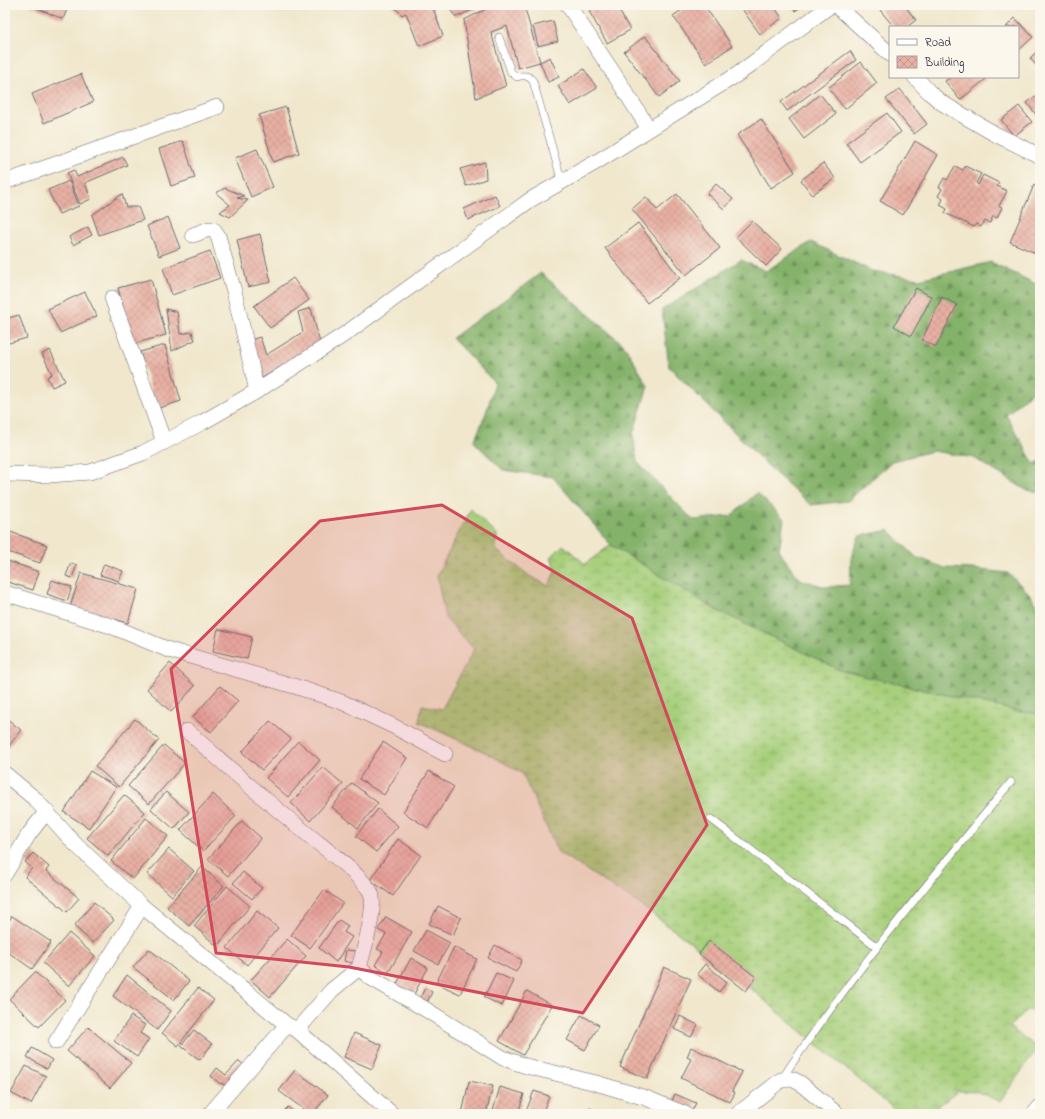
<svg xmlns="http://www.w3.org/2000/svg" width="1045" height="1119" font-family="'Indie Flower',sans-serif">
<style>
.forest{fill:url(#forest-firs);stroke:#546a53}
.wetland{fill:url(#wetland-marsh);stroke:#64785b}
.building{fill:url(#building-cross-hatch)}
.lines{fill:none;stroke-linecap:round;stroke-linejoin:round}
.service-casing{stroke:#6a676e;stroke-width:8}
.minor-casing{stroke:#6a676e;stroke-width:16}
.service{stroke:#fff;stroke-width:7}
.minor{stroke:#fff;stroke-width:15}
.marked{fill:#d1495b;fill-opacity:0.2;stroke:#d1495b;stroke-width:3;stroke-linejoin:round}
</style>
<defs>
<pattern id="forest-firs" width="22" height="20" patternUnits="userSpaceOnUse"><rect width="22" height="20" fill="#85b26b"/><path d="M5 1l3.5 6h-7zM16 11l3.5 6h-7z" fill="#6c9059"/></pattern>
<pattern id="wetland-marsh" width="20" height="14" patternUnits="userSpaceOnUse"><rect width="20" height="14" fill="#a7cf7b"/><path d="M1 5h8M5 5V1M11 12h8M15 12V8" fill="none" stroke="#8fb16b"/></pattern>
<pattern id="building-cross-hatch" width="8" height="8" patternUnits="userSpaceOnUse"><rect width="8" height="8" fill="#e8b0a3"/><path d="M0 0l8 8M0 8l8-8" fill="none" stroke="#c7978d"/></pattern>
</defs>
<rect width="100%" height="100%" fill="#fbf7ec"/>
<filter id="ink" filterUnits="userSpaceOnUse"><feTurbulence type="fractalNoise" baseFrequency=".025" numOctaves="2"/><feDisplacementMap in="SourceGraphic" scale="8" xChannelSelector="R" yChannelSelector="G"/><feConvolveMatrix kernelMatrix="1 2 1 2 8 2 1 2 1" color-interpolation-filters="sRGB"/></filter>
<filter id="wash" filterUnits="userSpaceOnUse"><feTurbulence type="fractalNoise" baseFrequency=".012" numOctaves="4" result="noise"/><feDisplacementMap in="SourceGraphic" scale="16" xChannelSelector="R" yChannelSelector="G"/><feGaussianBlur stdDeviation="0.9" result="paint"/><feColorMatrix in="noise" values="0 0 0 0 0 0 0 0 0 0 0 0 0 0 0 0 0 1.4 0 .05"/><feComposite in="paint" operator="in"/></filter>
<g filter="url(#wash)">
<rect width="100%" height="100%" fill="#f0e7cc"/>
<g class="forest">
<polygon points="811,242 872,271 919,279 991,262 1040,286 1040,384 1006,415 1034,464 1040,461 1040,492 1026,490 974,458 933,451 892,461 848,501 811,505 773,471 669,367 662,310 741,260 766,271"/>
<polygon points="541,273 625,346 648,386 633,434 637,462 693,520 731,516 757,493 784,519 779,551 799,579 826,587 850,585 851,558 859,536 889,530 916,557 945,568 973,569 1008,573 1028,592 1040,609 1040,714 1020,712 842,671 716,610 611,545 553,477 503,470 474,442 486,413 495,383 452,338"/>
</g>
<polygon class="wetland" points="471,509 497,535 496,550 531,577 549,586 556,569 551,557 563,545 585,564 611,545 716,610 842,671 1020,712 1040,714 1040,1010 1027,1010 1009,1027 1038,1048 1000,1101 978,1092 958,1091 928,1114 900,1114 732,973 636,902 558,852 522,773 487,753 419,722 422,705 442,709 474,649 445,618 437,575"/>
<g id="blocks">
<g class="building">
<polygon points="29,5 69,5 63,19"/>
<polygon points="392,5 432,5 443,36 419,46 406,13 402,15"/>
<polygon points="446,5 484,5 456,17"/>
<polygon points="494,5 524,5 540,62 518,68 507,26 491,32 506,86 476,98 464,20"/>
<polygon points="600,5 616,5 630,30 607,43 589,11"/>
<polygon points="689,5 704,5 732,46 706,64 673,16"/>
<polygon points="739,5 773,5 782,18 760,34"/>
<polygon points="791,5 804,5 795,11"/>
<polygon points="886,5 904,5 916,20 907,27 894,27 880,10"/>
<polygon points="1015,18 1033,37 1018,51 1018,27 1006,27"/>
<polygon points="553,21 558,41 538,46 533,26"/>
<polygon points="645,36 680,81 659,97 624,52"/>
<polygon points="1040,49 1040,70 1030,58"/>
<polygon points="850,51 856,60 787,111 781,102"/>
<polygon points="550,57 559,77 548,82 540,62"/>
<polygon points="861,62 877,83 845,109 828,88"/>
<polygon points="584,69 597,88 570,105 558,86"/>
<polygon points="81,74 93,102 44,123 32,94"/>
<polygon points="951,77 984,77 986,79 960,100 945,81"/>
<polygon points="900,89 927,124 914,134 886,99"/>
<polygon points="1040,93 1040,117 1039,118 1027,103"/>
<polygon points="820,94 836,114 804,139 789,119"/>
<polygon points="1019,106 1032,122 1014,136 1001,120"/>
<polygon points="286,107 299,153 273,162 259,115"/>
<polygon points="887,113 901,132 860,162 846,143"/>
<polygon points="761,119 795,172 771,188 737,135"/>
<polygon points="183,141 195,178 171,186 159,149"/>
<polygon points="915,141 938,155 903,215 880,201"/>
<polygon points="257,149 273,187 251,197 235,158"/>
<polygon points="123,157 127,165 85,183 91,199 80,204 67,173 74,170 77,177"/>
<polygon points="485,162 486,179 466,186 460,169"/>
<polygon points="823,163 835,178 812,195 801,180"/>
<polygon points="955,166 963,170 965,166 981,174 976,183 978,185 983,175 999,183 997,186 1007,191 999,206 1002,207 997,218 993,216 990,223 985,221 981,227 976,224 974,227 945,213 947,209 940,205 943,199 938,196 942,189 939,187 944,178 947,180"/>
<polygon points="69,181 79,206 59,214 48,190"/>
<polygon points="716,184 733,199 724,209 707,194"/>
<polygon points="1034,185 1040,188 1040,255 1010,242"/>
<polygon points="225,188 244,196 237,198 248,200 230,217 220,212 230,205 216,193"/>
<polygon points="122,194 126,207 138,207 143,220 99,235 92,215"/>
<polygon points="677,194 720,248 686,275 632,209 646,197 657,210"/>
<polygon points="495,195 500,206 468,220 464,209"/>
<polygon points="168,217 180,248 159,256 147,226"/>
<polygon points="752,221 782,249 766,266 736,237"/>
<polygon points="638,223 680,278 647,303 605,248"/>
<polygon points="88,227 92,235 73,245 69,237"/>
<polygon points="260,234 271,282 248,287 237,240"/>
<polygon points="210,251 220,278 172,295 163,268"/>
<polygon points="293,278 309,300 270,328 254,306"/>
<polygon points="151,279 166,335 133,344 118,288"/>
<polygon points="916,288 932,297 911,336 894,326"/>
<polygon points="85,292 97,316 60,333 48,309"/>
<polygon points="942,297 957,305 936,347 922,340"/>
<polygon points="311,308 320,343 262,378 250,340 260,337 266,355 303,332 298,312"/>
<polygon points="166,309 177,312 180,334 192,332 195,340 172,351"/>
<polygon points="19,315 27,338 5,344 5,319"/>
<polygon points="165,345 181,401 156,409 140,352"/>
<polygon points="50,350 65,381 52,387 47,377 52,374 42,354"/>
<polygon points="5,530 47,545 40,563 5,551"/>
<polygon points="5,560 39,572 33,590 5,581"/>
<polygon points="71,563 77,565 72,578 66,576"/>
<polygon points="104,564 123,571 119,581 100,575"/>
<polygon points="81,573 138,589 128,623 70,607"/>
<polygon points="52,580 72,587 67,601 47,594"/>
<polygon points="218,629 252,637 247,659 213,651"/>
<polygon points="170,663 195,686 171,712 147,689"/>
<polygon points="220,686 238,701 211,732 193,717"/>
<polygon points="5,717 21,730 5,751"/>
<polygon points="135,719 159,740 119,787 95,766"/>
<polygon points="270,721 291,739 262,770 242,752"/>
<polygon points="298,741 320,760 288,797 266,778"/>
<polygon points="383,742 407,758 384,795 359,779"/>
<polygon points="164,745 185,763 149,804 128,786"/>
<polygon points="323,767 343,784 310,821 291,803"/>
<polygon points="90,771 116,787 89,828 64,812"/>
<polygon points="429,771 454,787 428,828 403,812"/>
<polygon points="352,783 378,803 358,828 332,807"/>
<polygon points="166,792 189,812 174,829 151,809"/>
<polygon points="213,794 236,816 203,851 180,830"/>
<polygon points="124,795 145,812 108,856 87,838"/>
<polygon points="378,809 398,826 376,852 356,836"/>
<polygon points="146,818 168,836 133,879 111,861"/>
<polygon points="242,821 261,838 228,876 208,859"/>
<polygon points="398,839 421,855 393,896 370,880"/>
<polygon points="169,849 194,871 172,896 147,874"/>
<polygon points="33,853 49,867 46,871 79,898 67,912 25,877 32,868 25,862"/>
<polygon points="202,867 224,886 189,926 167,907"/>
<polygon points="243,872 262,888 252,899 233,883"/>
<polygon points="227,886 250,906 217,946 194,926"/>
<polygon points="324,890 343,903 310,948 291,935"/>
<polygon points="94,902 114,920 93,943 74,926"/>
<polygon points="438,906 461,918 453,935 429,924"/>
<polygon points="257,911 278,928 247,965 227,948"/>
<polygon points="12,916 51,942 32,969 5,950 5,927"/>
<polygon points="386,917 412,932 388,973 375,965 383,952 377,949 386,934 378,930"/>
<polygon points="339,920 348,926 344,932 352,937 336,962 319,948"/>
<polygon points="426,930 450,943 438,964 414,951"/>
<polygon points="69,933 95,956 69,986 43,963"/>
<polygon points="287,939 306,956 270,997 251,980"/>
<polygon points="709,941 756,977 746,991 699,954"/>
<polygon points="495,945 522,960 516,972 488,958"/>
<polygon points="454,947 477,959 460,994 436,983"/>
<polygon points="149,949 189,981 174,1000 133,967"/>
<polygon points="346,950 356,951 353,963 344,961"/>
<polygon points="411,958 428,968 413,996 395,987"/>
<polygon points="705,964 727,982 719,992 697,974"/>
<polygon points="664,967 691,979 647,1079 620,1067"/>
<polygon points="35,972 65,1000 39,1027 9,999"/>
<polygon points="496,973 514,981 502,1006 484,997"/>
<polygon points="127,975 171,1011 157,1030 113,996"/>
<polygon points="198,988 214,1000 178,1046 162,1033"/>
<polygon points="425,988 432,992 426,1005 418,1002"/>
<polygon points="527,991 552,1005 523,1055 499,1041"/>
<polygon points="581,1015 599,1025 585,1050 567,1040"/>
<polygon points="131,1016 145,1025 140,1033 149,1039 137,1057 114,1041"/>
<polygon points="680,1016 698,1025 691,1037 674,1029"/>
<polygon points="88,1027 131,1063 110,1088 67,1051"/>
<polygon points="194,1030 212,1044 200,1060 181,1046"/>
<polygon points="354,1033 382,1045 372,1069 344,1057"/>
<polygon points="691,1047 742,1072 732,1091 735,1093 730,1102 681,1078 691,1059 687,1057"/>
<polygon points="32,1048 52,1060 47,1069 27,1057"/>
<polygon points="239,1061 246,1067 229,1086 219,1083 211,1076 217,1068 226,1075"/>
<polygon points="26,1066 46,1076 31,1104 11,1093"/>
<polygon points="295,1070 328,1095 313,1114 310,1114 279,1091"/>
<polygon points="469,1081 493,1086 486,1114 462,1114"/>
<polygon points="500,1087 524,1094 518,1114 492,1114"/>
<polygon points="534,1091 549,1096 542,1114 525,1114"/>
<polygon points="675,1094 696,1103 692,1111 671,1103"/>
<polygon points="288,1107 296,1114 281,1114"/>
<polygon points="590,1108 601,1114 587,1114"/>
</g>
</g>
</g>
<g filter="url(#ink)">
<use href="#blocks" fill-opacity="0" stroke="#6a676e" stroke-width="1"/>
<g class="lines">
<defs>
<g id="service">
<path d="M499,37L511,72L517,77C524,75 528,75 533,81L562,182"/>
<polyline points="711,819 877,947"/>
<path d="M781,1080C851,975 931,879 1011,782"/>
</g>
<g id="minor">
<polyline points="568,5 614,74 649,129"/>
<polyline points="836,5 890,54"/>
<polyline points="915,77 930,93 942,103 995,134 1040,156"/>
<polyline points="5,182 217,107"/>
<polyline points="193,235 209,229 214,230 218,236 234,291 257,391"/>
<polyline points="112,298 164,442"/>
<polyline points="5,474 49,475 90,472 143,453 203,422 257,391 345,334 530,200 598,161 738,74 831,5"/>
<polyline points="5,593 111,626 169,650 294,686 342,702 393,726 445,754"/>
<path d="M187,731C224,763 261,797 300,828C320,845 342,860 360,879C364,884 369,888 371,893C377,908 363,952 359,968"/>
<polyline points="5,774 34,798 75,844 142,906 287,1025 297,1030 332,990 359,968 371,978 425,1009 503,1058 526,1066 596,1083 646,1098 685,1114"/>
<polyline points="5,874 29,834 47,811"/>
<polyline points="297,1030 392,1114"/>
<polyline points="56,1042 142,906"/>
<polyline points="210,1114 287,1025"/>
<polyline points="738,1114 781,1080 792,1079 800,1083 837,1114"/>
<polyline points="1034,1114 1040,1107"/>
</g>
</defs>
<use href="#service" class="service-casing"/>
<use href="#minor" class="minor-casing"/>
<use href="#service" class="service"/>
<use href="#minor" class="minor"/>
</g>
</g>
<path class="marked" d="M442,505L632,618L707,825L583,1013L349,967L216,953L171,669L320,521Z"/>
<rect width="1045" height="1119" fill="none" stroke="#fbf7ec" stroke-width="20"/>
<rect x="889" y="26" width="130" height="52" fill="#fbf7ec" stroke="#a4a2a5"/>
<rect x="897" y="39" width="20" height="6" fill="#ffffff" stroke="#a4a2a5"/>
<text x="925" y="46" font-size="12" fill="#22223b">Road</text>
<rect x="897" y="56" width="20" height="12" fill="url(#building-cross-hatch)" stroke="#a4a2a5"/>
<text x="925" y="66" font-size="12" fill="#22223b">Building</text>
</svg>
